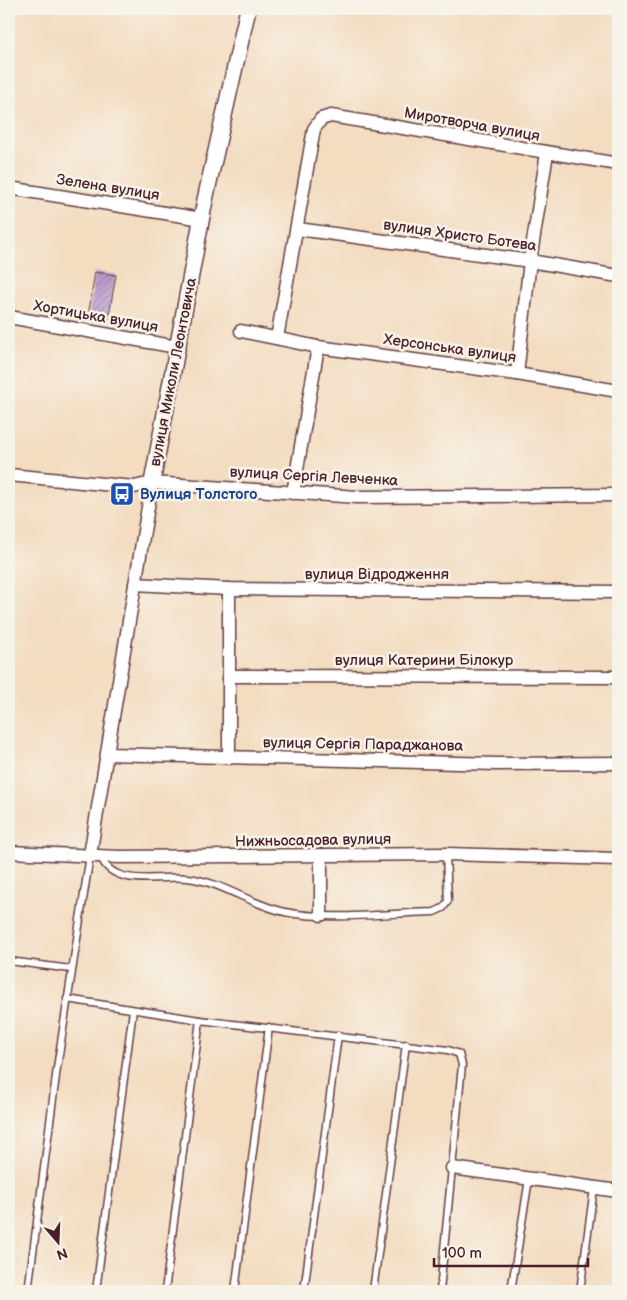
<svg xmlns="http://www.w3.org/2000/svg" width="627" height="1300" font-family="'Balsamiq Sans',sans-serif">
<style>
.building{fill:url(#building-hatch)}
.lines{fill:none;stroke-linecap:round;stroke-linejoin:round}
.service-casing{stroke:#633b41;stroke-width:9}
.minor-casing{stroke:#633b41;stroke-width:15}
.tertiary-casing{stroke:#633b41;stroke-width:18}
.service{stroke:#fff;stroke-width:6}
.minor{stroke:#fff;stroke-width:12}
.tertiary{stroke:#fff;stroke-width:15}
.labels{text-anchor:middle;stroke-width:5;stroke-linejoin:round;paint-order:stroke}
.street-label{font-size:15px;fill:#4a1f2b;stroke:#f7f3e8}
.transit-label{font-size:15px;font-weight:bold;fill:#164399;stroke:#f7f3e8;text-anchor:start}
</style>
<defs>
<pattern id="building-hatch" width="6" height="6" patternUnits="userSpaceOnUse" patternTransform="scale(1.25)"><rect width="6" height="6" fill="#b99cce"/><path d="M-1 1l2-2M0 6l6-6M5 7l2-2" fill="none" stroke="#987fa7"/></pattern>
</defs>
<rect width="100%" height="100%" fill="#f7f3e8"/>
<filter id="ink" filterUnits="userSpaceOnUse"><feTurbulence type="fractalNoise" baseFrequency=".02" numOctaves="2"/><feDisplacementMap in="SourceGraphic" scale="10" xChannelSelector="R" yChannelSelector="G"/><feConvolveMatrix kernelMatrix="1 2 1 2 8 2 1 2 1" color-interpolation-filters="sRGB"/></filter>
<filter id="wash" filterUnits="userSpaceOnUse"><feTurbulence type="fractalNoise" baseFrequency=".0096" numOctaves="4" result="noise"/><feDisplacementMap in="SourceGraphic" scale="20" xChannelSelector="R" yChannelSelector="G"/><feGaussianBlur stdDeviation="1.12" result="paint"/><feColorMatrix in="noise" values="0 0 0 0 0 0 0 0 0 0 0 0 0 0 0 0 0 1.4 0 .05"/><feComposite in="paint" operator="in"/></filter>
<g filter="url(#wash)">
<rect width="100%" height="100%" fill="#f3dcc0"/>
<g id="blocks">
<polygon class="building" points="95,272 116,275 108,320 88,317"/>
</g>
</g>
<g filter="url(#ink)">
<use href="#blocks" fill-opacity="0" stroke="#633b41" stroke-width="1"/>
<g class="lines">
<defs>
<g id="service">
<path d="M101,857C113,889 163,875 188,878C222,882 251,905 285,912C326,921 390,913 434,912L443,908L448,901L446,854"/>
<polyline points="9,961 71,969"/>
<polyline points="67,999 200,1020 448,1050 459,1054 462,1065 440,1291"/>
<polyline points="28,1291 57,1068 90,855"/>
<polyline points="96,1291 133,1010"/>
<polyline points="165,1291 200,1020"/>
<polyline points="235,1291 269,1027"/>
<polyline points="304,1291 338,1035"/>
<polyline points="373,1291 406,1044"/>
<polyline points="511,1291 529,1179"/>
<polyline points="580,1291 594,1188"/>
</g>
<g id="minor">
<polyline points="9,188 202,219"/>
<polyline points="298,229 530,261 618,276"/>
<polyline points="9,317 177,347"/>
<polyline points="241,331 318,347 517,374 618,391"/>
<polyline points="277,338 314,129 321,119 331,116 618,164"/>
<polyline points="517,374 530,261 547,153"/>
<polyline points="9,475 134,487 152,483 357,497 618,495"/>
<polyline points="293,493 318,347"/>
<polyline points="135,584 229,589 618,592"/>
<polyline points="229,589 229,758"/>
<polyline points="230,676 618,677"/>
<polyline points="107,754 497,764 618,763"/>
<polyline points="9,852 119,857 446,854 618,859"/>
<polyline points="90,855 152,483"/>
<polyline points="321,857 321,915"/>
<polyline points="452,1168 618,1191"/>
</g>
<polyline id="tertiary" points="152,483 205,200 248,9"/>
</defs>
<use href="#service" class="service-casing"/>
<use href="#minor" class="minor-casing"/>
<use href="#tertiary" class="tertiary-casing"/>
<use href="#service" class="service"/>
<use href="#minor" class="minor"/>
<use href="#tertiary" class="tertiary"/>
</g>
</g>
<defs>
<symbol id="bus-square" viewBox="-11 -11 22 22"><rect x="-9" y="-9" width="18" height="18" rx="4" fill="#1a4fb4" stroke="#f7f3e8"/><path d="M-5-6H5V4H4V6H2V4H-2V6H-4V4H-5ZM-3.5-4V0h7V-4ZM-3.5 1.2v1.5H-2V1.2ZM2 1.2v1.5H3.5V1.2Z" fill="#fff"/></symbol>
</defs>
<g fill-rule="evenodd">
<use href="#bus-square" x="108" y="480" width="28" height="28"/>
</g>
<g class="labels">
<g class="street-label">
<text transform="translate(472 124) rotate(10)" y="5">Миротворча вулиця</text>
<text transform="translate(108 187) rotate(9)" y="5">Зелена вулиця</text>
<text transform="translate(460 235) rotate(8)" y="5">вулиця Христо Ботева</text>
<text transform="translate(96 316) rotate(10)" y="5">Хортицька вулиця</text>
<text transform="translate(450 348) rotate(8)" y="5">Херсонська вулиця</text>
<text transform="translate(173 372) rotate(-79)" y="5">вулиця Миколи Леонтовича</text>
<text transform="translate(314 476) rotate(3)" y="5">вулиця Сергія Левченка</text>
<text x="377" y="579">вулиця Відродження</text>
<text x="424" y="665">вулиця Катерини Білокур</text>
<text transform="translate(363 744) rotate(1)" y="5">вулиця Сергія Параджанова</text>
<text transform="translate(313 840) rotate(-1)" y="5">Нижньосадова вулиця</text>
</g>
<g class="transit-label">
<text x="140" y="499">Вулиця Толстого</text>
</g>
</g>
<rect width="627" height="1300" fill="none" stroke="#f7f3e8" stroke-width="30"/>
<g transform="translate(58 1242) rotate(161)" stroke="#f7f3e8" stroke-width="4" paint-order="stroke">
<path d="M0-4L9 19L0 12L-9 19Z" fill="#4a1f2b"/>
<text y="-8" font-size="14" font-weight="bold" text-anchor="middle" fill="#4a1f2b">N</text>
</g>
<path d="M434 1258v8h154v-8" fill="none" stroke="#4a1f2b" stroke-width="2.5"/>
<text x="442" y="1258" font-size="15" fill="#4a1f2b" stroke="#f7f3e8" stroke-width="4" paint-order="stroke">100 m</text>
</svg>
